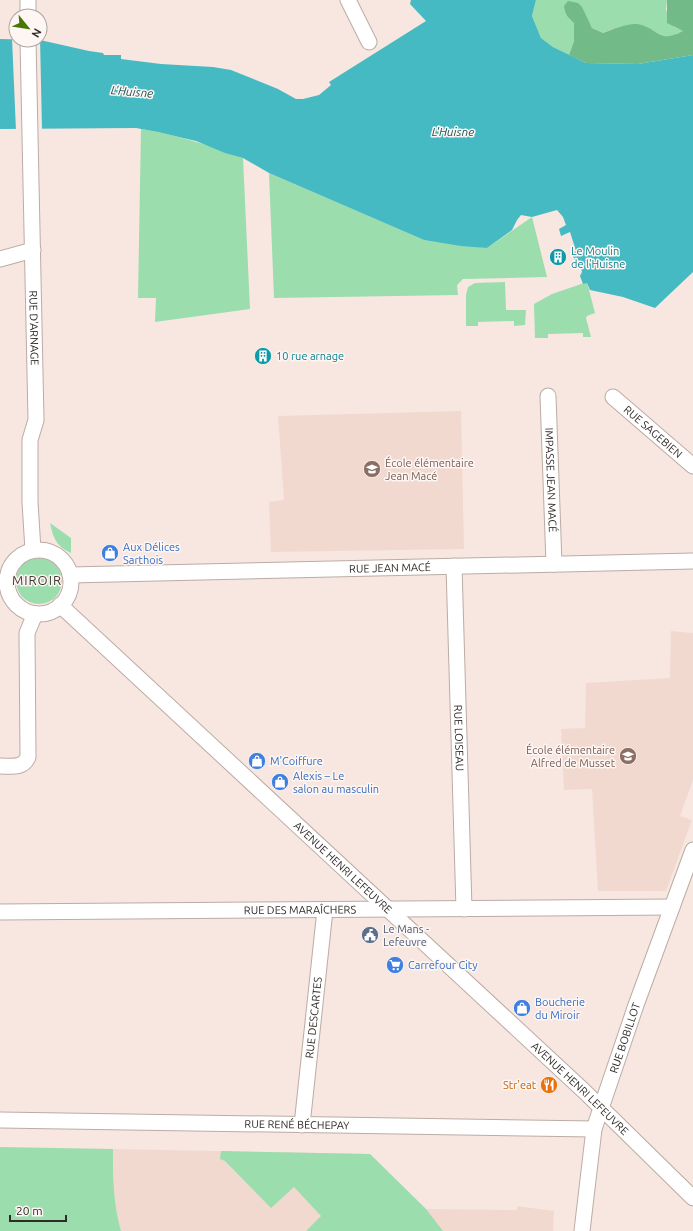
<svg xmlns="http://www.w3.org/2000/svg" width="693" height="1231" font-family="Ubuntu,sans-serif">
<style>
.built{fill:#f1d9d0}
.green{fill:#9cddae}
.forest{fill:#72ba88}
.water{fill:#46bac2}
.pier{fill:#f7e7e0}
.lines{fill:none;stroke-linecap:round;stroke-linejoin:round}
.minor-casing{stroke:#bbaca5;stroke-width:17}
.minor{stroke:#fff;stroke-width:15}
.labels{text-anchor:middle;stroke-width:3;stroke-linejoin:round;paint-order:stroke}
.culture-label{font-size:11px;fill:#0d838f;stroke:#fdf6f4;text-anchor:start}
.street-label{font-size:11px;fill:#312b28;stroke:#fdf6f4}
.education-label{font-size:11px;fill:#785e54;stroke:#fdf6f4;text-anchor:start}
.shop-label{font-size:11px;fill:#366cbe;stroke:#fdf6f4;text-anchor:start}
.service-label{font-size:11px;fill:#4e5e75;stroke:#fdf6f4;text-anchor:start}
.food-label{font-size:11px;fill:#c56008;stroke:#fdf6f4;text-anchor:end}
.water-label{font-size:12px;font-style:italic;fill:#225457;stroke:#fdf6f4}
.quarter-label{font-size:13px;letter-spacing:1px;fill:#433732;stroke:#fdf6f4}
</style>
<rect width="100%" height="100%" fill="#f7e7e0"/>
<g class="built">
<polygon points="461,411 464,549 271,552 269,502 284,500 278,416"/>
<polygon points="671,631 693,633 693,780 680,816 692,820 666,891 598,891 592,789 564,790 561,729 585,728 586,683 670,678"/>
<polygon points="113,1149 370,1154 426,1209 517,1210 517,1206 554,1211 553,1231 121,1231 116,1212 114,1193"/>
</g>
<g class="green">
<polygon points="536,0 667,0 666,10 674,27 684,31 671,37 663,37 646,26 624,26 615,28 603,33 592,28 588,21 569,19 574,23 574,41 569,55 553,47 541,38 532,16"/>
<path d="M141,129C176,134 210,146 243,158L250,309L155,322L156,298H138Z"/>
<polygon points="269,173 424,240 487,248 532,217 547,277 463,279 457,285 458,295 274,298"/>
<polygon points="505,282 506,310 526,310 525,325 514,326 514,321 478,322 478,326 466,326 466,295 468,287 475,283"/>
<polygon points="587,282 595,313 587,316 586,318 591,337 583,337 583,333 548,334 548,338 535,338 534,304 552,294"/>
<path d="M50,523L71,538V553C57,547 53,538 50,523Z"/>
<circle cx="39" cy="581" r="23"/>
<path d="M0,1147L113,1149C113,1177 113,1204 121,1231H0Z"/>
<polygon points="221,1151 370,1154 426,1209 443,1231 306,1231 321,1216 294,1187 271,1208 225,1161 220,1159"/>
</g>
<path class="forest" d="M667,0H693V55L638,64L586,63L569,55L574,41V23C568,18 565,14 564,6L568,1L578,3L582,7L592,28L603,33C612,29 628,23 637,24C659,27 657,45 683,31L667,23Z"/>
<polygon class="water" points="411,0 536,0 532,16 541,38 553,47 586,63 638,64 693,55 693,272 655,308 623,297 590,290 587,283 583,284 580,276 582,272 579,260 575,261 572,253 576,251 570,232 561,236 559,229 566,225 563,217 557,210 532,217 521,215 517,220 512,230 487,248 461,246 424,240 269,173 243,158 225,153 196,141 158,132 136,128 0,129 0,39 40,40 89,51 103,53 104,55 121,55 121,59 161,64 213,67 231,70 278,89 296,99 303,99 319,95 331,85 329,82 426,21 410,4"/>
<polygon class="pier" points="12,38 16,38 16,40 40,40 40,38 42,130 16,131"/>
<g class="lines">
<defs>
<g id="minor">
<polyline points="28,0 28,16"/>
<polyline points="348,0 369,42"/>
<path id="s1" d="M28,40L36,420L30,440V502L33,550"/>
<polyline points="0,259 33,250"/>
<path id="s2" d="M548,396L554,564"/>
<path id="s3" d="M613,397L693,466"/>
<circle cx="39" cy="582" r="32"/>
<path id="s4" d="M454,566L464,909"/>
<path id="s5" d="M70,575L693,561"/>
<path id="s6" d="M60,605L584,1091L693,1198"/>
<path d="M0,766C11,766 23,769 28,757L27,633L35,614"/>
<path id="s7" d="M0,912L672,907"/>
<path id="s8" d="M0,1120L594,1129"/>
<path id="s9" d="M302,1125L325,910"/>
<path id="s10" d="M582,1231L594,1129L636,1005L693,850"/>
</g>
</defs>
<use href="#minor" class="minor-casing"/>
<use href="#minor" class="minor"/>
</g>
<defs>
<symbol id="building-disc" viewBox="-11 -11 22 22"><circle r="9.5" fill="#0f9aa8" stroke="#fdf6f4"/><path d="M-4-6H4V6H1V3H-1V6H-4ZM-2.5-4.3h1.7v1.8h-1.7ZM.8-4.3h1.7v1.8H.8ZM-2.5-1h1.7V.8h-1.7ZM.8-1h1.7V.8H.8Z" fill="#fff"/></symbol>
<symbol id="school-disc" viewBox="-11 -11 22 22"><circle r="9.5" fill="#8d6e63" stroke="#fdf6f4"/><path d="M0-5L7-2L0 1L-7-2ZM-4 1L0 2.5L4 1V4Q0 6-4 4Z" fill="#fff"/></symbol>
<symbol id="shop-disc" viewBox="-11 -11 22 22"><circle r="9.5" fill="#3f7fe0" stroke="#fdf6f4"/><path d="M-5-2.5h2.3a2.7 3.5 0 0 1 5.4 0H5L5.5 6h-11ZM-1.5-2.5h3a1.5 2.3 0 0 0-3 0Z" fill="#fff"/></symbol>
<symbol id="civic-disc" viewBox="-11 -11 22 22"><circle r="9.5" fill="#5c6f8a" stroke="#fdf6f4"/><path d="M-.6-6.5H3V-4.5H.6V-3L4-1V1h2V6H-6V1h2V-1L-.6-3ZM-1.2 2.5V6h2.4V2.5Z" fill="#fff"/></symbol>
<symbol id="supermarket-disc" viewBox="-11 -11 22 22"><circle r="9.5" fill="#3f7fe0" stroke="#fdf6f4"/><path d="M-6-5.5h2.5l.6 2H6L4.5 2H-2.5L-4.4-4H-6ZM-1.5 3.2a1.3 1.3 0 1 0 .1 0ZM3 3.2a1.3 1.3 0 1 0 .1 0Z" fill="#fff"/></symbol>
<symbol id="restaurant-disc" viewBox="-11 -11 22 22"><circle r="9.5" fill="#e8710a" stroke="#fdf6f4"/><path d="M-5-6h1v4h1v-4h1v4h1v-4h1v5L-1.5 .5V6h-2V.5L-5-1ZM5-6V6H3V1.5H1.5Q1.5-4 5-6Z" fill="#fff"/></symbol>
</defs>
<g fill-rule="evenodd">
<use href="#building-disc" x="548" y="247" width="20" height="20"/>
<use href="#building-disc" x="253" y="346" width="20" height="20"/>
<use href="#school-disc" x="362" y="459" width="20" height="20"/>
<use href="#shop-disc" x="100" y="543" width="20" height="20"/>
<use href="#school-disc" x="618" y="746" width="20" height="20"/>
<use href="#shop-disc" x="247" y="751" width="20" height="20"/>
<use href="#shop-disc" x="270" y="772" width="20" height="20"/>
<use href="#civic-disc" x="360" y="925" width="20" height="20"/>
<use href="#supermarket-disc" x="385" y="955" width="20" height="20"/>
<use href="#shop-disc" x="512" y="998" width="20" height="20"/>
<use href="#restaurant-disc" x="539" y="1075" width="20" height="20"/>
</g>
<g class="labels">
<g class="culture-label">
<text x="571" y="255">Le Moulin<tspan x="571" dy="13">de l'Huisne</tspan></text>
<text x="276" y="360">10 rue arnage</text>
</g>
<g class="street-label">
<text dy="4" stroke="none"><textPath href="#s1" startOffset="288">RUE D'ARNAGE</textPath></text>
<text dy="4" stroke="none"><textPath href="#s3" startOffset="53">RUE SAGEBIEN</textPath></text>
<text dy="4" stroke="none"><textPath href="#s2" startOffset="84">IMPASSE JEAN MACÉ</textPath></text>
<text dy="4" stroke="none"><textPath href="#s5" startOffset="320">RUE JEAN MACÉ</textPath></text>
<text dy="4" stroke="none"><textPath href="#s4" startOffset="172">RUE LOISEAU</textPath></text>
<text dy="4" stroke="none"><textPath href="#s6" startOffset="386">AVENUE HENRI LEFEUVRE</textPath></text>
<text dy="4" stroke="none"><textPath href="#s7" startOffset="300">RUE DES MARAÎCHERS</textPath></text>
<text dy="4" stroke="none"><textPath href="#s9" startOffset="108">RUE DESCARTES</textPath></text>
<text dy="4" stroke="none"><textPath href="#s10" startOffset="199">RUE BOBILLOT</textPath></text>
<text dy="4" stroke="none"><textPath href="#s6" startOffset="710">AVENUE HENRI LEFEUVRE</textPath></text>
<text dy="4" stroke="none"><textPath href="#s8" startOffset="297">RUE RENÉ BÉCHEPAY</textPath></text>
</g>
<g class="education-label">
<text x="385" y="467">École élémentaire<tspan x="385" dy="13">Jean Macé</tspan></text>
<text x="615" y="754" text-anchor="end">École élémentaire<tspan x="615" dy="13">Alfred de Musset</tspan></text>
</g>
<g class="shop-label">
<text x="123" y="551">Aux Délices<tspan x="123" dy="13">Sarthois</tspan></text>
<text x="270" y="765">M'Coiffure</text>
<text x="293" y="780">Alexis – Le<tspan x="293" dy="13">salon au masculin</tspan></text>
<text x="408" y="969">Carrefour City</text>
<text x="535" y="1006">Boucherie<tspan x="535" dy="13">du Miroir</tspan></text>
</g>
<g class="service-label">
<text x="383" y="933">Le Mans -<tspan x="383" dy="13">Lefeuvre</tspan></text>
</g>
<g class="food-label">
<text x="536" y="1089">Str'eat</text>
</g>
<g class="water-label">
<text transform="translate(132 92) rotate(5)" y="4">L'Huisne</text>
<text x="453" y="136">L'Huisne</text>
</g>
<g class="quarter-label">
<text x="37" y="585">MIROIR</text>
</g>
</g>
<g transform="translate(28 28) rotate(120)"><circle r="19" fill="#fdf6f4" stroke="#aba5a2"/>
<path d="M0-3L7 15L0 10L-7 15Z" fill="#467803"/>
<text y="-6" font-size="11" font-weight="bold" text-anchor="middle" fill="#312b28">N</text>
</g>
<path d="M10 1215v6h56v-6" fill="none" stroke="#312b28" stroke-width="2"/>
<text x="16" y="1215" font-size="12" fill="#312b28" stroke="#fdf6f4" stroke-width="3" paint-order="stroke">20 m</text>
</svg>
